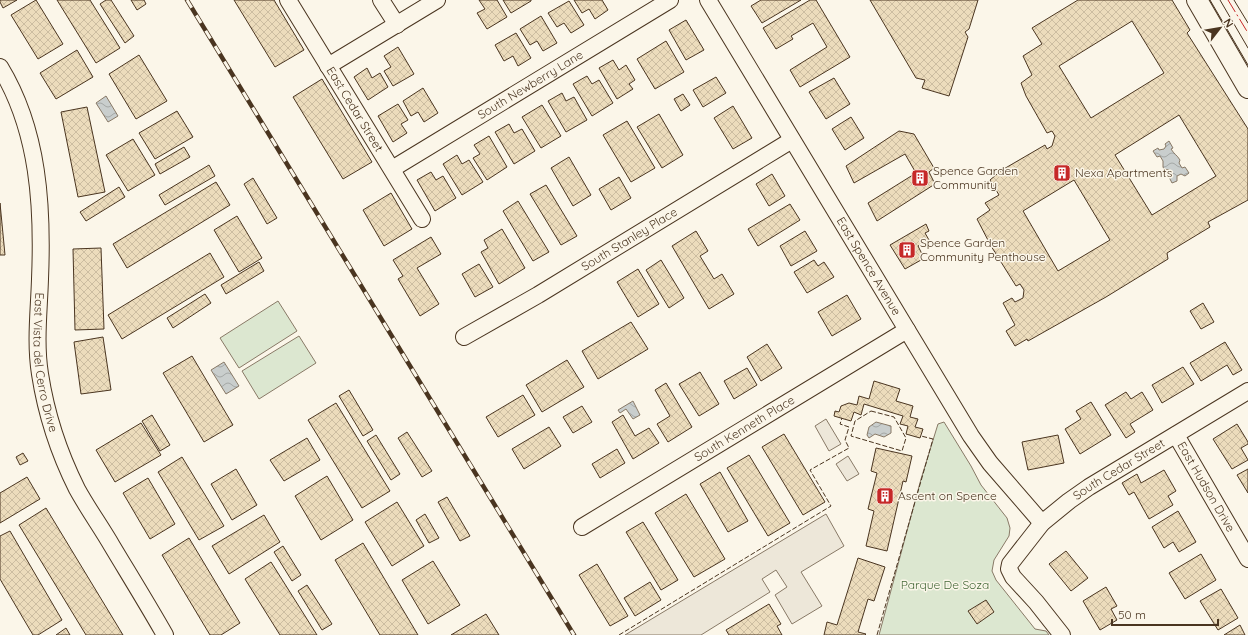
<svg xmlns="http://www.w3.org/2000/svg" width="1248" height="635" font-family="Quicksand,sans-serif">
<style>
.green{fill:#dce7d0;stroke:#887966}
.parking{fill:#ede7d9;stroke:#887966}
.water{fill:url(#water-waves);stroke:#887966}
.building{fill:url(#building-cross-hatch);stroke:#4a3520;fill-rule:evenodd}
.lines{fill:none;stroke-linecap:round;stroke-linejoin:round}
.minor-casing{stroke:#4a3520;stroke-width:18}
.major-casing{stroke:#4a3520;stroke-width:22}
.minor{stroke:#fbf6e9;stroke-width:16}
.major{stroke:#fbf6e9;stroke-width:20}
.tram{stroke:#4a3520;stroke-width:1}
.rail-casing{stroke:#4a3520;stroke-width:4.5}
.rail{stroke:#fbf6e9;stroke-width:3;stroke-dasharray:9;stroke-linecap:butt}
.fence{stroke:#4a3520;stroke-width:1;stroke-dasharray:5 2;stroke-linecap:butt}
.power{stroke:#c62828;stroke-width:1;stroke-dasharray:14 3 2 3;stroke-linecap:butt}
.labels{text-anchor:middle;stroke-width:3;stroke-linejoin:round;paint-order:stroke}
.street-label{font-size:12px;fill:#4a3520;stroke:#fbf6e9}
.poi-label{font-size:12px;fill:#4a3520;stroke:#fbf6e9;text-anchor:start}
.park-label{font-size:12px;fill:#436837;stroke:#fbf6e9}
</style>
<defs>
<pattern id="water-waves" width="16" height="10" patternUnits="userSpaceOnUse"><rect width="16" height="10" fill="#c9cecd"/><path d="M0 5q4-4 8 0t8 0" fill="none" stroke="#a5a8a6"/></pattern>
<pattern id="building-cross-hatch" width="8" height="8" patternUnits="userSpaceOnUse"><rect width="8" height="8" fill="#ecdcbc"/><path d="M0 0l8 8M0 8l8-8" fill="none" stroke="#ccbda1"/></pattern>
</defs>
<rect width="100%" height="100%" fill="#fbf6e9"/>
<g class="green">
<polygon points="278,301 297,331 239,368 220,338"/>
<polygon points="299,336 316,363 259,399 242,371"/>
<polygon points="944,422 971,466 981,485 1007,518 1010,528 1009,536 994,560 992,571 996,580 1035,629 1046,631 1049,635 879,635 921,479 938,424"/>
</g>
<g class="parking">
<polygon points="826,419 841,444 829,451 815,426"/>
<polygon points="848,456 859,474 847,481 836,464"/>
<polygon points="826,514 844,546 801,572 822,606 792,624 775,595 787,587 776,570 762,579 770,592 701,635 625,635"/>
</g>
<g class="water">
<polygon points="106,96 118,116 108,122 96,103"/>
<path d="M1169,141L1173,148L1171,149C1174,154 1177,155 1180,160L1179,163L1182,168L1185,167L1189,173L1185,176L1181,174L1177,176V181L1172,183L1169,177L1172,175L1169,170L1164,169L1163,167V161L1160,156L1157,157L1153,151L1158,148L1159,150L1164,149L1166,146L1165,144Z"/>
<polygon points="224,362 239,386 226,394 211,370"/>
<polygon points="633,401 640,415 633,419 626,409 620,413 618,410"/>
<polygon points="876,422 891,426 891,433 884,437 875,434 869,438 867,435 869,427"/>
</g>
<g class="building">
<polygon points="0,0 17,0 3,8 0,2"/>
<polygon points="36,0 63,44 38,59 11,15"/>
<polygon points="57,0 90,0 120,48 96,63"/>
<polygon points="106,0 111,0 134,36 125,43 100,4"/>
<polygon points="131,0 144,0 146,4 137,10"/>
<polygon points="234,0 274,0 304,50 275,67"/>
<polygon points="479,0 497,0 507,17 487,29 477,13 485,9"/>
<polygon points="503,0 531,0 531,1 511,13"/>
<polygon points="574,0 602,0 608,10 595,19 589,9 582,13"/>
<polygon points="761,0 801,0 762,23 751,6"/>
<polygon points="810,0 816,0 850,57 800,87 790,70 827,47 813,23 791,36 793,39 776,49 763,28"/>
<polygon points="870,0 978,0 969,29 965,32 968,37 949,96 922,88 925,80 916,78"/>
<path d="M1078,0H1172L1190,30L1187,33L1248,129V200L1208,222L1210,227L1167,253L1168,259L1106,297L1028,341L1027,339L1015,346L1006,331L1015,325L1003,303L1012,298L1015,302L1023,298L1024,290L1020,284L1016,286L991,246L977,219L990,210L985,203L999,195L990,180L1002,170L1045,145L1047,149L1052,146L1055,136L1052,131L1047,133L1026,96L1021,83L1032,75L1023,56L1042,44L1032,28ZM1132,21L1164,73L1091,118L1059,66ZM1179,115L1216,176L1152,215L1115,155ZM1074,180L1110,240L1058,271L1023,211Z"/>
<polygon points="569,1 584,25 571,33 564,23 557,27 548,13"/>
<polygon points="541,16 557,43 543,51 537,41 530,45 520,29"/>
<polygon points="686,20 704,50 686,60 669,30"/>
<polygon points="516,33 531,58 518,66 513,56 504,61 495,45"/>
<polygon points="666,41 684,72 655,89 637,59"/>
<polygon points="398,47 414,74 393,86 384,71 391,67 384,56"/>
<polygon points="77,50 93,77 56,99 40,73"/>
<polygon points="139,55 167,101 136,119 109,74"/>
<polygon points="613,60 619,70 626,65 635,80 629,84 633,89 617,99 599,68"/>
<polygon points="367,68 372,78 380,73 388,87 368,100 354,77"/>
<polygon points="587,76 592,84 599,80 613,103 592,116 573,84"/>
<polygon points="716,77 726,93 703,107 693,90"/>
<polygon points="834,78 850,104 826,119 809,92"/>
<polygon points="322,79 372,162 343,179 293,97"/>
<polygon points="423,88 438,113 424,122 418,112 411,116 403,101"/>
<polygon points="562,93 566,101 574,97 587,120 566,132 548,101"/>
<polygon points="683,94 690,105 681,111 674,99"/>
<polygon points="398,104 408,120 401,124 407,133 393,142 378,116"/>
<polygon points="542,105 561,136 541,148 522,117"/>
<polygon points="733,106 752,138 733,149 714,118"/>
<polygon points="87,107 105,192 78,197 61,112"/>
<polygon points="177,111 193,137 155,159 139,133"/>
<polygon points="659,114 683,155 662,168 637,127"/>
<polygon points="851,117 864,138 845,150 832,129"/>
<polygon points="627,121 655,168 631,182 603,135"/>
<polygon points="509,124 514,133 522,129 535,151 514,164 495,132"/>
<polygon points="899,131 914,134 934,168 929,172 935,184 877,221 868,203 916,173 905,154 854,183 846,166"/>
<polygon points="489,136 507,167 487,180 473,158 480,154 474,145"/>
<polygon points="133,139 155,175 128,191 106,155"/>
<polygon points="184,147 190,157 160,174 155,164"/>
<polygon points="457,155 462,164 469,160 483,182 462,195 443,164"/>
<polygon points="569,157 591,195 573,206 551,168"/>
<polygon points="209,165 215,176 165,205 159,195"/>
<polygon points="431,172 436,180 443,176 456,198 435,211 417,180"/>
<polygon points="772,174 785,196 769,206 756,184"/>
<polygon points="619,177 631,198 611,210 599,189"/>
<polygon points="253,178 277,218 267,224 244,184"/>
<polygon points="216,182 230,205 127,268 113,244"/>
<polygon points="546,185 577,236 561,245 530,194"/>
<polygon points="119,187 125,197 86,221 80,212"/>
<polygon points="391,193 412,229 384,246 363,210"/>
<polygon points="518,201 549,252 533,261 503,211"/>
<polygon points="0,203 5,255 0,255"/>
<polygon points="790,204 800,220 758,246 748,229"/>
<polygon points="237,216 262,258 239,272 214,230"/>
<polygon points="926,224 929,231 925,233 929,240 918,246 922,254 920,255 921,260 905,269 890,245"/>
<polygon points="502,229 525,268 499,284 481,252 488,248 484,240"/>
<polygon points="696,231 708,251 700,256 714,279 722,274 734,294 709,309 672,246"/>
<polygon points="805,231 817,251 791,266 780,246"/>
<polygon points="431,237 441,254 417,268 439,304 420,316 398,279 403,276 393,260"/>
<polygon points="101,248 104,329 75,330 73,249"/>
<polygon points="210,253 224,277 122,339 108,315"/>
<polygon points="661,260 684,298 669,308 646,270"/>
<polygon points="814,260 818,266 824,262 834,277 807,293 794,272"/>
<polygon points="259,262 264,271 226,294 221,285"/>
<polygon points="479,264 493,287 475,297 462,274"/>
<polygon points="638,269 659,304 638,317 617,282"/>
<polygon points="205,294 211,303 173,328 167,318"/>
<polygon points="847,295 861,319 832,336 818,312"/>
<polygon points="1203,303 1214,322 1201,329 1190,311"/>
<polygon points="631,322 648,349 598,379 582,351"/>
<polygon points="103,337 111,390 81,394 74,342"/>
<polygon points="1225,342 1242,370 1233,375 1227,365 1201,381 1190,363"/>
<polygon points="767,344 782,368 761,381 747,357"/>
<polygon points="192,356 233,425 204,442 163,373"/>
<polygon points="567,360 584,387 542,412 526,385"/>
<polygon points="1183,367 1194,384 1162,403 1152,385"/>
<polygon points="747,368 757,385 734,399 724,381"/>
<polygon points="700,372 719,404 699,416 679,384"/>
<polygon points="874,381 900,389 896,401 913,406 910,417 918,419 915,427 923,429 920,438 906,434 908,426 900,424 903,416 864,404 861,415 854,412 851,421 834,416 835,411 839,412 841,406 849,403 857,405 859,396 869,399"/>
<polygon points="666,383 692,427 668,442 657,424 670,416 655,390"/>
<polygon points="349,390 373,430 363,436 339,396"/>
<polygon points="1126,392 1131,399 1142,392 1153,410 1130,424 1135,432 1126,438 1105,405"/>
<polygon points="523,395 535,415 498,437 486,417"/>
<polygon points="1091,402 1111,435 1080,454 1065,429 1081,419 1076,411"/>
<polygon points="336,403 390,491 362,508 308,420"/>
<polygon points="582,406 592,422 573,433 563,417"/>
<polygon points="152,415 170,445 160,451 142,421"/>
<polygon points="623,415 635,436 649,428 659,443 633,459 612,422"/>
<polygon points="141,423 161,455 115,482 96,450"/>
<polygon points="1237,424 1248,442 1248,444 1241,448 1248,460 1232,469 1213,439"/>
<polygon points="549,427 561,446 524,469 512,449"/>
<polygon points="407,432 432,471 422,477 398,438"/>
<polygon points="784,434 825,502 803,515 762,447"/>
<polygon points="376,435 400,474 391,480 367,441"/>
<polygon points="1058,435 1064,463 1028,470 1022,442"/>
<polygon points="307,438 320,460 284,481 270,460"/>
<polygon points="876,448 912,456 906,482 903,481 887,551 866,546 874,511 868,509 877,473 871,471"/>
<polygon points="617,449 625,463 600,478 592,464"/>
<polygon points="23,453 28,461 20,465 16,457"/>
<polygon points="749,455 790,523 768,536 727,468"/>
<polygon points="182,457 224,526 199,540 158,472"/>
<polygon points="236,469 257,505 232,520 211,484"/>
<polygon points="1248,469 1248,493 1237,475"/>
<polygon points="1164,470 1176,491 1168,496 1173,505 1149,519 1134,492 1129,495 1122,483 1137,474 1141,483"/>
<polygon points="720,472 748,521 728,532 700,484"/>
<polygon points="327,476 353,520 321,540 295,496"/>
<polygon points="27,477 40,499 0,523 0,493"/>
<polygon points="148,478 175,524 150,539 123,493"/>
<polygon points="686,494 725,559 694,577 655,513"/>
<polygon points="447,497 470,536 460,541 438,502"/>
<polygon points="397,502 424,546 392,566 365,522"/>
<polygon points="46,508 123,635 86,635 19,525"/>
<polygon points="1178,511 1196,542 1179,552 1173,542 1164,548 1152,527"/>
<polygon points="425,514 439,538 429,543 416,520"/>
<polygon points="264,515 280,542 229,574 212,546"/>
<polygon points="643,522 678,580 661,590 626,532"/>
<polygon points="10,531 62,620 38,635 33,635 0,579 0,536"/>
<polygon points="189,538 240,623 221,635 210,635 162,555"/>
<polygon points="363,543 418,635 380,635 335,560"/>
<polygon points="283,546 301,575 292,581 274,552"/>
<polygon points="1066,551 1088,578 1071,591 1049,564"/>
<polygon points="1201,554 1216,580 1185,599 1169,573"/>
<polygon points="858,558 885,567 874,601 868,599 858,632 866,634 865,635 824,635 827,622 837,625"/>
<polygon points="433,561 460,605 428,624 402,580"/>
<polygon points="271,562 317,635 280,635 245,579"/>
<polygon points="597,564 628,616 610,626 579,575"/>
<polygon points="650,582 661,600 635,616 624,598"/>
<polygon points="307,585 332,624 322,630 298,591"/>
<polygon points="1106,587 1117,606 1111,609 1117,620 1100,630 1083,601"/>
<polygon points="1221,589 1238,618 1218,630 1200,601"/>
<polygon points="986,600 994,612 977,624 968,611"/>
<polygon points="769,604 781,624 777,626 782,635 729,635 726,630"/>
<polygon points="486,614 499,635 451,635"/>
<polygon points="1240,625 1245,635 1224,635"/>
<polygon points="66,628 70,635 56,635"/>
</g>
<g class="lines">
<defs>
<g id="minor">
<path id="s1" d="M288,0L422,219"/>
<polyline points="381,0 397,25"/>
<path id="s2" d="M708,0L971,436L990,463L1042,523"/>
<polyline points="328,66 437,0"/>
<path id="s3" d="M0,67C39,131 43,207 40,279C39,311 35,343 40,374C46,413 59,453 77,489C88,509 101,527 112,546C130,576 148,605 165,635"/>
<path id="s4" d="M392,169L670,0"/>
<path id="s5" d="M464,337L538,295L792,140"/>
<path id="s6" d="M1176,435L1248,559"/>
<path id="s7" d="M582,527L907,330"/>
<path id="s8" d="M1062,635L1036,602L1013,577L1009,569L1010,564L1042,523L1069,501L1089,487L1248,391"/>
</g>
<polyline id="major" points="1197,0 1248,88"/>
</defs>
<use href="#minor" class="minor-casing"/>
<use href="#major" class="major-casing"/>
<use href="#minor" class="minor"/>
<use href="#major" class="major"/>
<g class="tram">
<polyline points="1210,0 1248,65"/>
<polyline points="1220,0 1248,48"/>
<polyline points="1234,0 1248,23"/>
</g>
<defs>
<polyline id="rail" points="187,0 574,635"/>
</defs>
<use href="#rail" class="rail-casing"/>
<use href="#rail" class="rail"/>
<g class="fence">
<polygon points="871,411 894,417 906,438 902,451 851,436 855,421"/>
<polyline points="619,635 831,506 810,470 849,448 845,440 849,427 840,424 842,418"/>
<polyline points="877,635 933,439 921,436"/>
</g>
<polyline class="power" points="1228,0 1248,33"/>
</g>
<defs>
<symbol id="building-square" viewBox="-11 -11 22 22"><rect x="-9" y="-9" width="18" height="18" rx="4" fill="#c62828" stroke="#fbf6e9"/><path d="M-4-6H4V6H1V3H-1V6H-4ZM-2.5-4.3h1.7v1.8h-1.7ZM.8-4.3h1.7v1.8H.8ZM-2.5-1h1.7V.8h-1.7ZM.8-1h1.7V.8H.8Z" fill="#fff"/></symbol>
</defs>
<g fill-rule="evenodd">
<use href="#building-square" x="1052" y="163" width="20" height="20"/>
<use href="#building-square" x="910" y="168" width="20" height="20"/>
<use href="#building-square" x="897" y="240" width="20" height="20"/>
<use href="#building-square" x="875" y="486" width="20" height="20"/>
</g>
<g class="labels">
<g class="street-label">
<text dy="4" stroke="none"><textPath href="#s4" startOffset="162">South Newberry Lane</textPath></text>
<text dy="4" stroke="none"><textPath href="#s1" startOffset="128">East Cedar Street</textPath></text>
<text dy="4" stroke="none"><textPath href="#s5" startOffset="192">South Stanley Place</textPath></text>
<text dy="4" stroke="none"><textPath href="#s2" startOffset="311">East Spence Avenue</textPath></text>
<text dy="4" stroke="none"><textPath href="#s3" startOffset="303">East Vista del Cerro Drive</textPath></text>
<text dy="4" stroke="none"><textPath href="#s7" startOffset="190">South Kenneth Place</textPath></text>
<text dy="4" stroke="none"><textPath href="#s8" startOffset="236">South Cedar Street</textPath></text>
<text dy="4" stroke="none"><textPath href="#s6" startOffset="60">East Hudson Drive</textPath></text>
</g>
<g class="poi-label">
<text x="933" y="175">Spence Garden<tspan x="933" dy="14">Community</tspan></text>
<text x="1075" y="177">Nexa Apartments</text>
<text x="920" y="247">Spence Garden<tspan x="920" dy="14">Community Penthouse</tspan></text>
<text x="898" y="500">Ascent on Spence</text>
</g>
<g class="park-label">
<text x="945" y="589">Parque De Soza</text>
</g>
</g>
<g transform="translate(1220 28) rotate(59)" stroke="#fbf6e9" stroke-width="3" paint-order="stroke">
<path d="M0-3L7 15L0 10L-7 15Z" fill="#4a3520"/>
<text y="-6" font-size="11" font-weight="bold" text-anchor="middle" fill="#4a3520">N</text>
</g>
<path d="M1112 619v6h106v-6" fill="none" stroke="#4a3520" stroke-width="2"/>
<text x="1118" y="619" font-size="12" fill="#4a3520" stroke="#fbf6e9" stroke-width="3" paint-order="stroke">50 m</text>
</svg>
